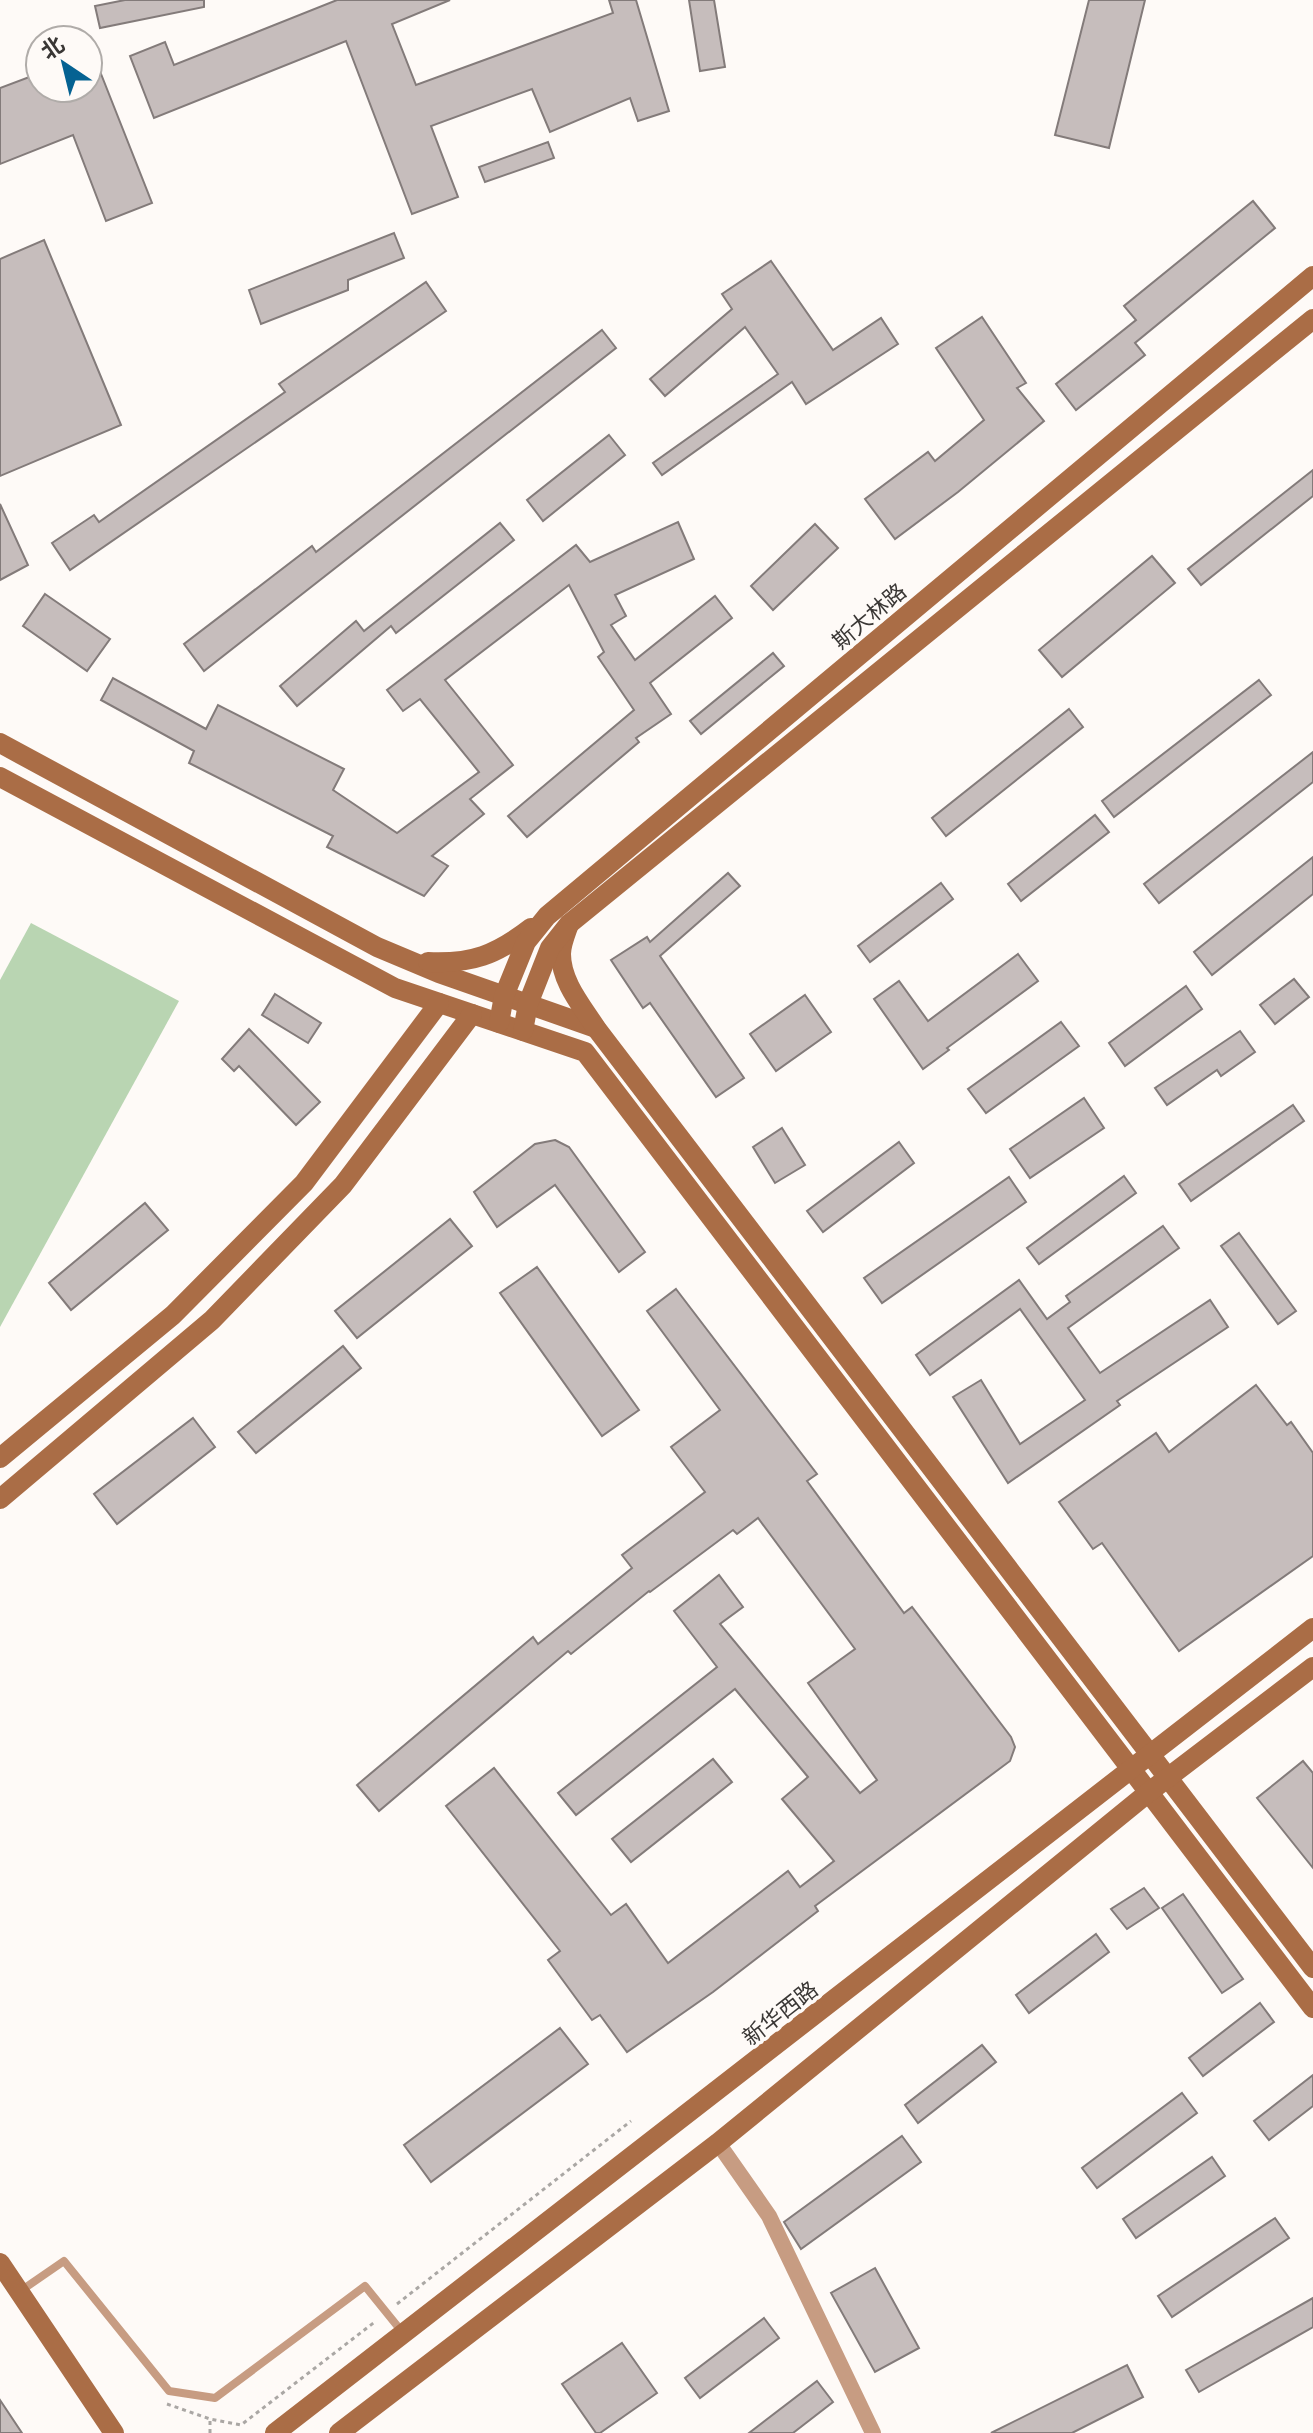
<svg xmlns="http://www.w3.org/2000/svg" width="1313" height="2433" font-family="Karla,'Noto Sans SC',sans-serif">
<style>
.green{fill:#b9d5b2}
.building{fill:#c6bdbc;stroke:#837b7a;stroke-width:2}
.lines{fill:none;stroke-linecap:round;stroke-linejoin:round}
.path{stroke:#aaa7a4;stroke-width:3;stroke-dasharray:4 4;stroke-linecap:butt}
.lane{stroke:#c79c82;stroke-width:8}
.street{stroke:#c79c82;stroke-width:16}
.secondary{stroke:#aa6d46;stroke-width:20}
.labels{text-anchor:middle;stroke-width:7;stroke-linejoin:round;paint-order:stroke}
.street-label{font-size:22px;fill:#3a3735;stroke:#fefaf7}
</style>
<rect width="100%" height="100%" fill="#fefaf7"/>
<polygon class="green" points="31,923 179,1001 0,1327 0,980"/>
<g class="building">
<polygon points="125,0 204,0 204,7 100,28 95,6"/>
<polygon points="337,0 450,0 392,24 416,85 613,13 609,0 636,0 669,111 638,121 630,98 550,132 532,89 431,126 458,197 412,214 346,41 154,118 130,56 165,42 174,65"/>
<polygon points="689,0 714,0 725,67 700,71"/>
<polygon points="1089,0 1145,0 1109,148 1055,135"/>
<polygon points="88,41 152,203 106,221 73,135 0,164 0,88 40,73 40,88 88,88"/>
<polygon points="548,142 554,158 485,182 479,167"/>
<polygon points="1253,201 1275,228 1135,343 1145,355 1076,410 1056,384 1136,320 1124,306"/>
<polygon points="394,233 404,258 348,280 348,290 261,324 249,290"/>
<polygon points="44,240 121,425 0,476 0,259"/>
<polygon points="771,261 833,350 881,318 898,344 806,404 792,382 662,475 653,463 778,374 745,327 665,396 650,379 732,309 722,294"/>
<polygon points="426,282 446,311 70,570 52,543 94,515 99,522 285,392 279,384"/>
<polygon points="982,317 1026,383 1017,388 1044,421 958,492 895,539 865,499 928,452 935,461 984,420 936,348"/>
<polygon points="602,330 616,348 204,671 184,644 312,546 316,552"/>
<polygon points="609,435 625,455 543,521 527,500"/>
<polygon points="1313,470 1313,496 1201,585 1188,569"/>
<polygon points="0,504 28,565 0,580"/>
<polygon points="678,522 694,559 615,595 626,616 611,625 635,660 715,596 732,618 650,683 671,714 636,738 639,742 527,837 508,816 634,710 598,657 604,652 569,585 445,680 513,765 470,799 484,814 432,856 448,866 424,896 327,847 333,836 189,763 194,751 101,700 113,678 206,729 218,705 344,769 333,790 397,833 479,772 420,699 403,711 387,690 576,545 590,562"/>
<polygon points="500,523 514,540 396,633 391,626 297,706 280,686 356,621 364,631"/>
<polygon points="815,524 838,548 773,610 751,586"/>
<polygon points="1152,556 1175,583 1062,677 1039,650"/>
<polygon points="45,594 110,639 87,671 23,626"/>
<polygon points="773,653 784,666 701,734 690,721"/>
<polygon points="1259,680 1271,695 1114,817 1102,801"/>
<polygon points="1069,709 1083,727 946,836 932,818"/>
<polygon points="1313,752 1313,782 1159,903 1144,884"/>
<polygon points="1095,815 1109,832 1021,901 1008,884"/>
<polygon points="1313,857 1313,894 1212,975 1194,952"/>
<polygon points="728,873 740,886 660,956 744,1078 716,1097 650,1003 643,1008 611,960 647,937 650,942"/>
<polygon points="941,883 953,899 870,962 858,946"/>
<polygon points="1018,954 1038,981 947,1048 949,1050 923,1069 874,999 899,981 928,1021"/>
<polygon points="1294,979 1309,997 1275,1024 1260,1005"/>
<polygon points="1186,986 1202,1009 1125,1066 1109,1043"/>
<polygon points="275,994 321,1023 308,1043 262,1015"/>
<polygon points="805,995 831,1032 776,1071 750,1034"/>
<polygon points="1061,1022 1079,1046 986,1113 968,1089"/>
<polygon points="249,1029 320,1102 296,1125 239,1066 234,1071 222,1059"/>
<polygon points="1240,1031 1255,1052 1221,1076 1217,1070 1167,1105 1155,1088"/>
<polygon points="1084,1098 1104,1128 1030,1178 1010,1149"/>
<polygon points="1293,1105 1304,1121 1191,1201 1179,1184"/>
<polygon points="782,1128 805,1165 775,1183 753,1147"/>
<polygon points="555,1140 569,1147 645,1252 619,1272 555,1185 497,1227 474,1192 535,1144"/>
<polygon points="899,1142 914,1163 823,1232 807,1211"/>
<polygon points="1124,1176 1136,1193 1039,1264 1027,1248"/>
<polygon points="1009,1177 1026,1202 882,1303 864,1278"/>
<polygon points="145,1203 168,1230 71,1310 49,1283"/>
<polygon points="450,1219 472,1246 357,1338 335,1311"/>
<polygon points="1163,1226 1179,1248 1068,1328 1100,1373 1210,1300 1228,1327 1117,1401 1120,1405 1008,1483 953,1397 981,1380 1020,1444 1085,1400 1020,1309 930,1375 916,1355 1019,1280 1047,1319 1070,1302 1066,1296"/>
<polygon points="1239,1233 1296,1311 1278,1324 1221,1246"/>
<polygon points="537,1267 639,1410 602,1436 500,1293"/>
<polygon points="676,1289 817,1474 807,1481 904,1613 912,1607 1011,1737 1015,1747 1010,1761 815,1906 818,1911 713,1992 627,2052 600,2015 592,2020 548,1960 560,1951 446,1806 494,1768 611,1915 626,1904 668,1963 788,1871 800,1887 834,1861 782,1799 808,1777 735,1689 576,1815 558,1793 717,1667 674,1611 719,1575 743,1607 720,1624 860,1793 877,1780 808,1683 855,1649 758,1518 737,1534 733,1530 650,1592 649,1591 571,1654 568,1651 379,1811 357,1785 533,1637 538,1644 632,1568 622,1555 705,1492 671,1447 720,1410 647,1311"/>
<polygon points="343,1346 361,1368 256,1453 238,1432"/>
<polygon points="1256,1385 1287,1425 1291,1422 1313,1453 1313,1556 1179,1651 1102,1543 1093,1549 1059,1502 1156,1433 1169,1452"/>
<polygon points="193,1418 215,1447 117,1524 94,1494"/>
<polygon points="713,1759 732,1782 631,1862 612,1839"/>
<polygon points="1303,1761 1313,1773 1313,1868 1257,1798"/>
<polygon points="1144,1888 1159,1908 1127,1929 1111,1909"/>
<polygon points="1183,1894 1243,1979 1222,1993 1162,1908"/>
<polygon points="1096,1934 1109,1952 1029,2013 1016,1995"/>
<polygon points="1260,2003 1274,2022 1203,2076 1189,2058"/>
<polygon points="560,2028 588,2064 431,2182 404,2145"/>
<polygon points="982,2045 996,2062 918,2123 905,2105"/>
<polygon points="1313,2075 1313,2106 1269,2140 1254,2121"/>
<polygon points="1182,2093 1197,2113 1097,2188 1082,2168"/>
<polygon points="902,2136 921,2162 801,2249 784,2222"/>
<polygon points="1212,2157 1225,2176 1136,2238 1123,2219"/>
<polygon points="1275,2218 1289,2238 1172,2317 1158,2296"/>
<polygon points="875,2268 919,2348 875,2372 831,2293"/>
<polygon points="1313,2298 1313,2327 1199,2392 1186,2370"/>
<polygon points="764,2318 779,2338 700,2398 685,2378"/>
<polygon points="622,2343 657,2393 600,2433 596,2433 562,2384"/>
<polygon points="1127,2365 1143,2397 1072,2433 991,2433"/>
<polygon points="817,2381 833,2402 793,2433 749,2433"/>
<polygon points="0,2400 22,2433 0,2433"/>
</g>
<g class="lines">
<g class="path">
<polyline points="397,2304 631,2121"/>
<polyline points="167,2404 210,2419 241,2425 376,2321"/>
<polyline points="210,2433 210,2421"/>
</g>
<polyline class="lane" points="19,2292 64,2261 169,2391 215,2398 365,2286 403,2333"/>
<polyline class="street" points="718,2143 769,2216 873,2433"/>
<g class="secondary">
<polyline points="0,743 377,947 439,973 596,1028"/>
<polyline points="0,777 395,988 585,1052 1313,2008"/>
<path d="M569,924C566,933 561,944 561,954C561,982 582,1006 596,1028L1313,1968"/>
<path d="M428,962C472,964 496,955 531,928"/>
<polyline points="499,1023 504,996 526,942 547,916 1313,276"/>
<polyline points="523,1031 528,1004 550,948 569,924 1313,319"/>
<polyline points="0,1458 173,1315 304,1183 439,1003"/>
<polyline points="0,1499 212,1320 343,1185 472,1014"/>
<polyline points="0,2263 114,2433"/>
<polyline points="275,2433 1313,1628"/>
<polyline points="339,2433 718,2143 1149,1792 1313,1667"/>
</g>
</g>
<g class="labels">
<g class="street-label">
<text transform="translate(869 616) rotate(-40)" y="8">斯大林路</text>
<text transform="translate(780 2013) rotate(-38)" y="8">新华西路</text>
</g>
</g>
<g transform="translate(64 64) rotate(325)"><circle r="38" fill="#fefaf7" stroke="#b0aca9" stroke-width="2"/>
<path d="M0-6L14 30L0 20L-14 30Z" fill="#056292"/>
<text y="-12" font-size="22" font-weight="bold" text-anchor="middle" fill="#3a3735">北</text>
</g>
</svg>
